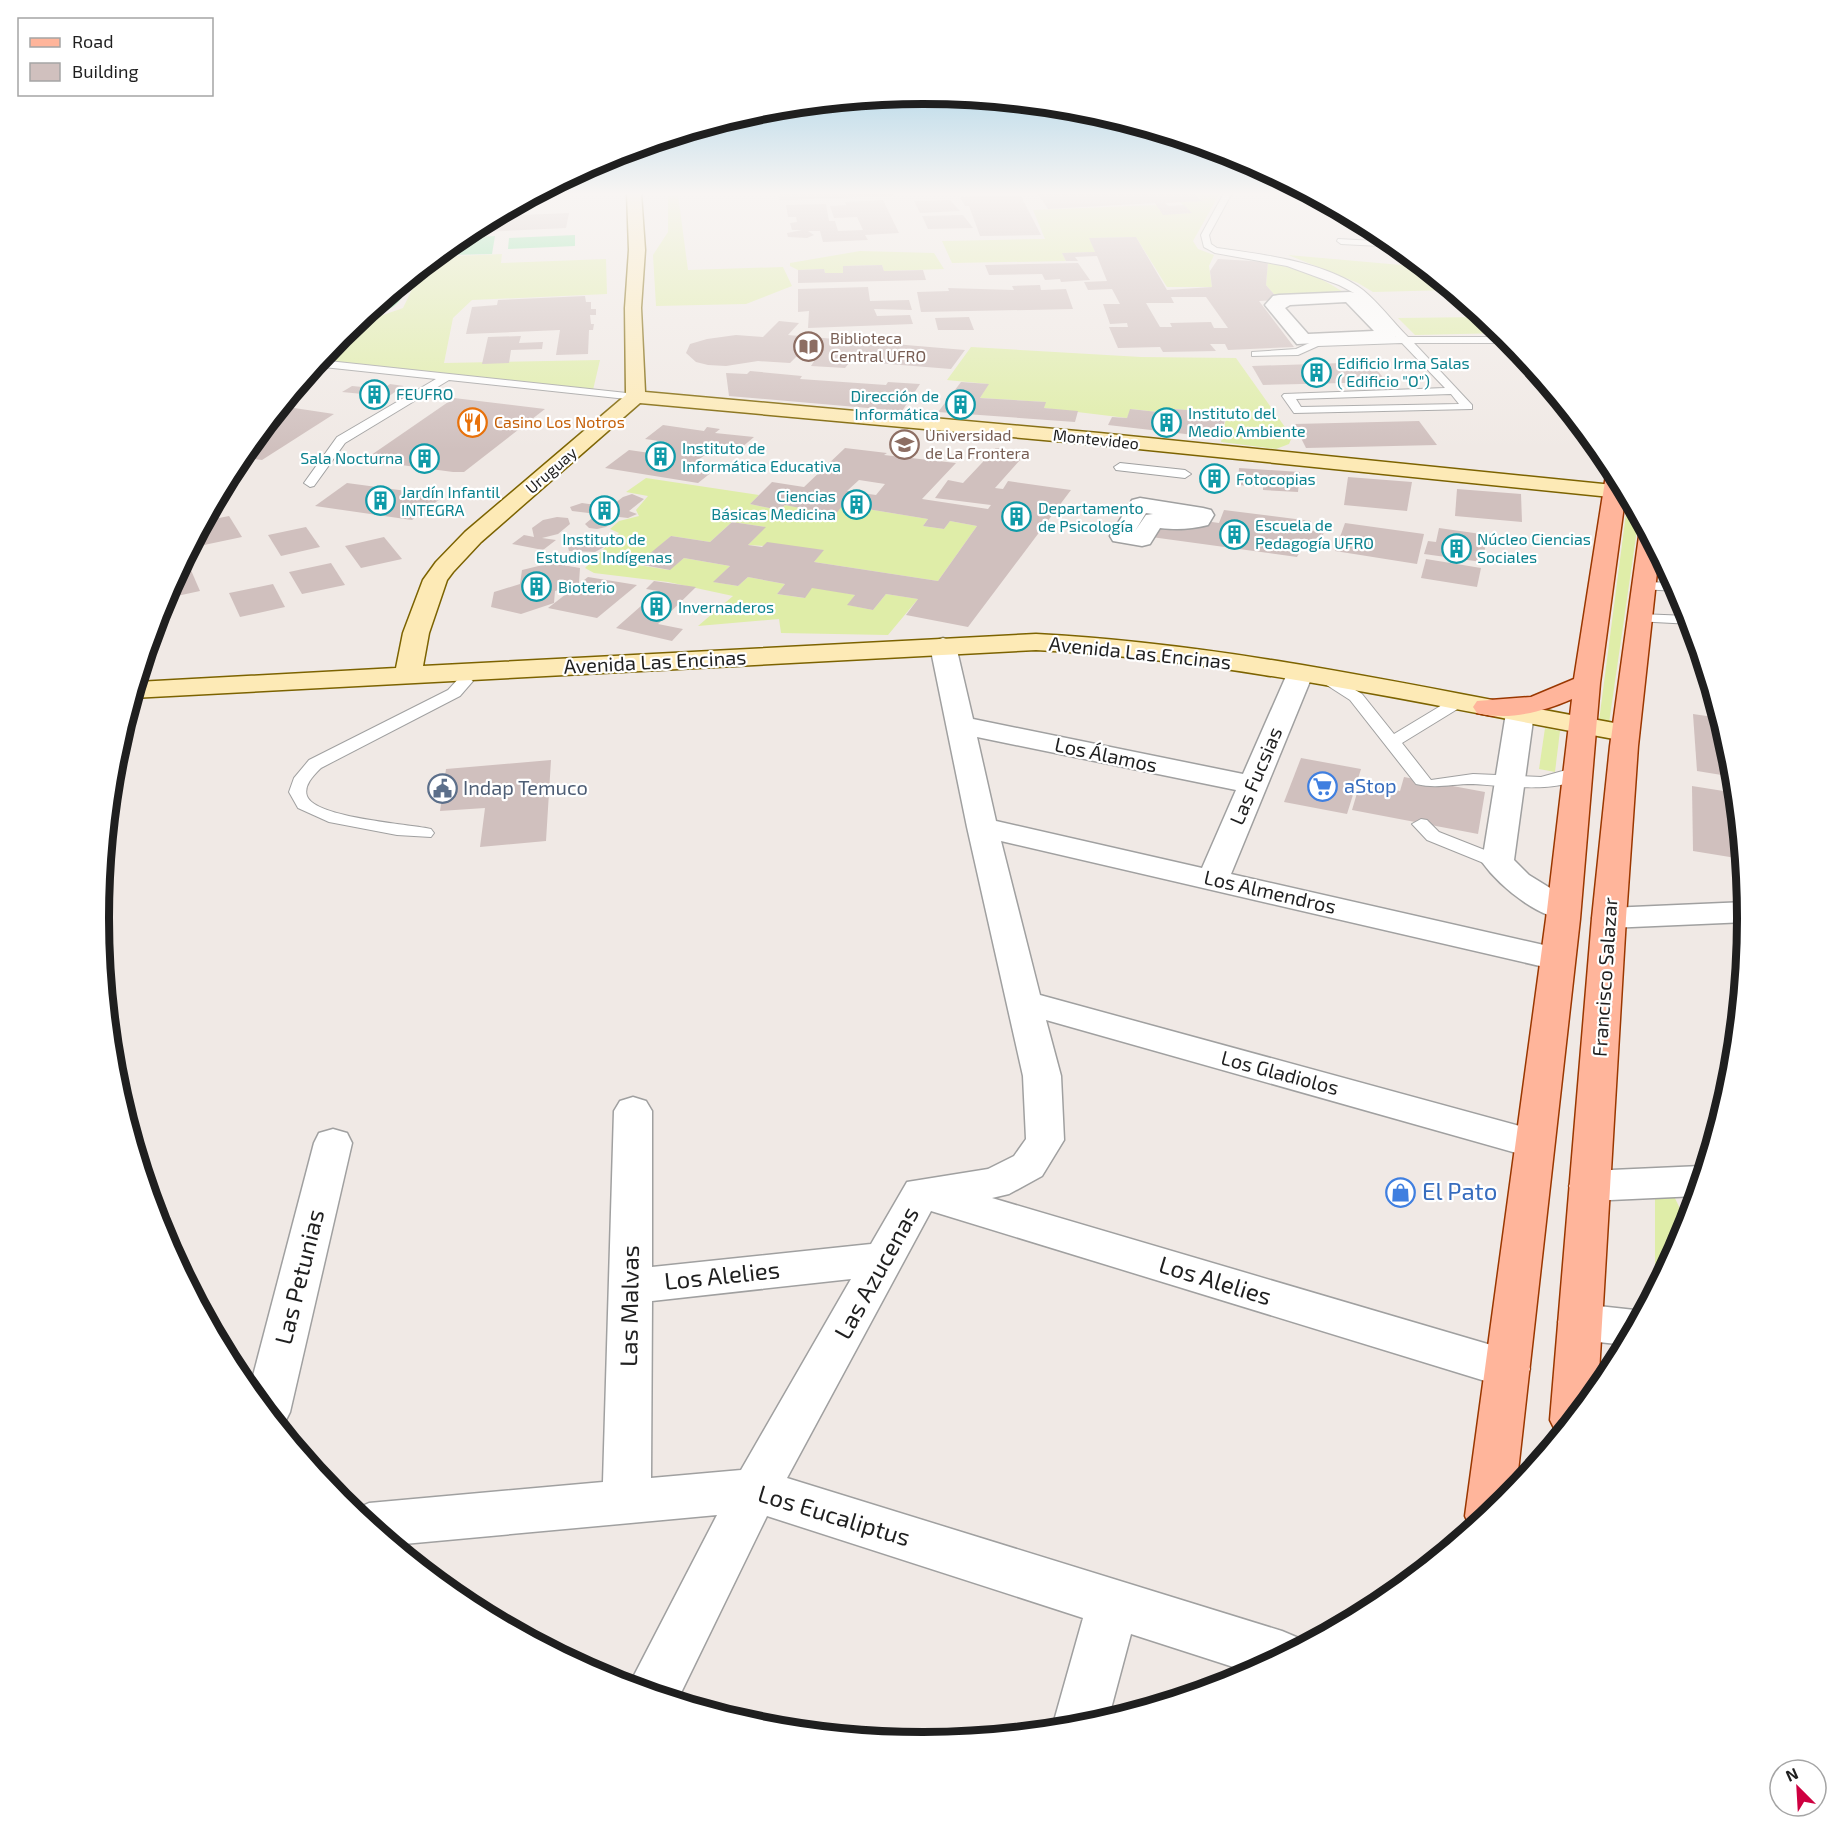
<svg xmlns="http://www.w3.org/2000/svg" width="1846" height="1836" font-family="'Exo 2',sans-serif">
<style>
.grass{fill:#dfeda8}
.pitch{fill:#7fe39d}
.building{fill:#d0c0be;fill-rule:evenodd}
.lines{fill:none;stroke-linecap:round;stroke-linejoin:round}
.lane-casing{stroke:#a0a0a0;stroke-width:2}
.street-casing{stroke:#a0a0a0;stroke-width:3}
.secondary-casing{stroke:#7c6300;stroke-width:3}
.primary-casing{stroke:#9a3700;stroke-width:3}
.lane{fill:#fff;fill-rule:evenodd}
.street{fill:#fff;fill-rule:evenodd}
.secondary{fill:#fdeab6;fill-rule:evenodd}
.primary{fill:#ffb59b;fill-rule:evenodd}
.labels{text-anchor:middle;stroke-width:4.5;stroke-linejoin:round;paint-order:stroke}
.far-education-label{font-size:16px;fill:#785e54;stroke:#fff;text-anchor:start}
.far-culture-label{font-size:16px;fill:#0d838f;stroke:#fff;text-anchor:start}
.far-food-label{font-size:16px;fill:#c56008;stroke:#fff;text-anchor:start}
.far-street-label{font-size:16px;fill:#1f1f1f;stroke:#fff}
.street-label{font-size:20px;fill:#1f1f1f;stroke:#fff}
.shop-label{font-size:20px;fill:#366cbe;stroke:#fff;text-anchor:start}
.service-label{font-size:20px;fill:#4e5e75;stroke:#fff;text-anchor:start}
.near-shop-label{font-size:24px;fill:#366cbe;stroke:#fff;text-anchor:start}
.near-street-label{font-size:24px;fill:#1f1f1f;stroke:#fff}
.rim{fill:none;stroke:#1f1f1f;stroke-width:8}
</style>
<rect width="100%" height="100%" fill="#f0e9e5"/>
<g class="grass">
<polygon points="1195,193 1220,193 1193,241 1198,249 1214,255 1209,266 1212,287 1167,287 1136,237 1090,238 1095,252 1062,253 1066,261 952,263 942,241 1045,239 1033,210 1157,205 1163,214 1191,213 1180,202 1202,201"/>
<polygon points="678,195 688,270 783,267 792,286 746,304 656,306 653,255 668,232 668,196"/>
<polygon points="860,251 934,253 944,269 884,271 882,265 843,266 843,273 825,273 824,269 798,270 790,266 790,263"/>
<polygon points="502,254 501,263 606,259 607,294 472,300 453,318 444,363 600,360 593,390 318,361 349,327 403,308 423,267 434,257"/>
<polygon points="1288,255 1424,267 1452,290 1373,292 1358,283"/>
<path d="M1268,263C1299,268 1326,279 1350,297L1279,300L1266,285Z"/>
<polygon points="1485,317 1504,333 1415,335 1398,318"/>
<polygon points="971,347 1141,357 1236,358 1292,437 1289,444 1276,449 1221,442 1227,413 1174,409 1172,419 1157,418 1158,412 1131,409 1127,418 1044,408 1045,402 980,398 988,384 947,380"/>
<polygon points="646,478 759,495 750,504 779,510 785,505 835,514 843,505 928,519 923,526 944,529 950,521 977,526 938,581 814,562 823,550 748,545 765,527 732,522 710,542 671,536 638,565 669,570 684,558 730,566 714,582 738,586 748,577 785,584 777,594 804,598 813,586 855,595 848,605 873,610 886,594 918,599 888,635 781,633 779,619 698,626 733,596 668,582 594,573 585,568 619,533 610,529 619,521 639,516 636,510 648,496 626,492"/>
<polygon points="1628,498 1639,516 1609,723 1599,721"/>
<polygon points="1545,728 1560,731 1555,772 1539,769"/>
<polygon points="1671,1190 1688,1225 1655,1290 1655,1191"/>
</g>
<g class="pitch">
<polygon points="575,235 575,246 508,249 509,238"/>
<polygon points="495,236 492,254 451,255 454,241 458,238"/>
<path d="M411,276C403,309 386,312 355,322L390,301L397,288Z"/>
</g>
<g class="building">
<polygon points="780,193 893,193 893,196 779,200"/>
<polygon points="1083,193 1193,193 1202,201 1165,203 1169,206 1184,205 1192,213 1163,215 1155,203 1048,209 1038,194"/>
<polygon points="1021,196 1041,235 980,236 969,206 965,206 960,197"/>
<polygon points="883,200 899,233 865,235 868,240 823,242 820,231 808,231 814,235 807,238 788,237 787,233 802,230 792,230 790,223 797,222 796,217 788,217 786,205 826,204 829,221 835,221 838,231 863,230 857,217 834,218 830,206 846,205 845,202"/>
<polygon points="950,200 960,211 920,213 914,201"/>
<polygon points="569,213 566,228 464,233 495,216"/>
<polygon points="963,215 973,228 928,229 922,216"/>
<path d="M1136,237L1167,290L1212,287L1210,271L1218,259L1268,262L1266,285L1279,300L1259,301L1294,347L1228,350L1225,344H1210L1216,351L1163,352L1160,347L1118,348L1109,327H1128L1127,323L1110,324L1103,304H1120L1112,289L1088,290L1084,282L1107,281L1097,256L1075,257L1078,261H1066L1062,253L1095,252L1089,238ZM1171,297H1206L1228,328H1214L1211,322L1170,323L1172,327H1160L1146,303H1174Z"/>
<polygon points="1078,263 1090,280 1061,282 1060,279 1045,280 1042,274 989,275 985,265"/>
<polygon points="882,265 884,271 923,270 926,280 798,283 798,270 824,269 825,273 843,273 843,266"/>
<polygon points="1040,285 1041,290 1066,289 1073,309 921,312 917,292 949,291 948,288 1014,290 1012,286"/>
<polygon points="868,287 870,301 909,300 912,310 874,309 877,316 910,315 913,324 808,328 809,311 798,312 798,289"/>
<polygon points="585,296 586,302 591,302 591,309 596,309 596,315 590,315 591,324 594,324 593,330 589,330 588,354 556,355 560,330 466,334 472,307 497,305 498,300"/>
<polygon points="969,317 974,330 938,330 935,318"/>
<polygon points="779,321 799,323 788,335 965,350 951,369 851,361 845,368 811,366 816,358 796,357 790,363 758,361 726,366 708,365 696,362 686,353 690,344 707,339 736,335 763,337"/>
<polygon points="521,336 519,343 543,342 542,349 511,350 509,363 482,364 488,337"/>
<polygon points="1370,362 1387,382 1263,385 1252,366"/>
<polygon points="750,371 802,376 800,379 886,385 888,382 920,384 902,411 729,396 726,373 747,374"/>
<polygon points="961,382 989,384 980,398 1046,402 1044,408 1078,411 1075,422 938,412"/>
<polygon points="390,384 404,386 383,400 369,398 373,395 342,392 352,386 383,389"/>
<polygon points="454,398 545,409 464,472 453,472 364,460"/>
<polygon points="281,406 334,414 262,460 239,457"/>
<polygon points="1130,409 1158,412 1157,418 1172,419 1174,409 1227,413 1220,438 1108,425 1112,417 1127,418"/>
<polygon points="1419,421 1437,445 1306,448 1294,424"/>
<polygon points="663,425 704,431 707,427 720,429 715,433 754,437 735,453 711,450 697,461 722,464 698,483 605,468 629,450 650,453 666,442 645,439"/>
<path d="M845,448L887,453L884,455L956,463L922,499L988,509L991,505L935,498L948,480L963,483L996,448L1027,452L995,488L1003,489L1008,481L1071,490L968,627L906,615L918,599L886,594L873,610L847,605L855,595L812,588L805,598L777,594L785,584L748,577L738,586L713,582L730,566L684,558L670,570L637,564L671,536L710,542L732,522L766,527L748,545L762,547L767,542L824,550L814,562L938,581L977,526L950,521L944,529L923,526L928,519L843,505L835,515L785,505L779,510L750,504L772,482L804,487ZM859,480L885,484L876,495L847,491Z"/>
<polygon points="1239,468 1300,472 1298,492 1263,490 1263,487 1238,485"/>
<polygon points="1212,469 1224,470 1221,484 1208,483"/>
<polygon points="1348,477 1412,482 1407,511 1344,505"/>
<polygon points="347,483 444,496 412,520 315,506"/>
<polygon points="1457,489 1521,494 1522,522 1455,516"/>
<polygon points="632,494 644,499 629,511 637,514 628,518 619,517 606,527 597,529 589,528 585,524 597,514 572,511 570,507 582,503 610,507 623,497"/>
<polygon points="1224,510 1311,521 1308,530 1324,532 1317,551 1302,548 1297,557 1144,536 1154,520 1185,518 1219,523"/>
<polygon points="229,516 242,537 204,545 197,534 204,521"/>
<polygon points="557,517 568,518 570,524 558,534 542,538 556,540 543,550 512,544 524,535 534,537 532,528 543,520"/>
<polygon points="1345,523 1424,534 1417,564 1335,551"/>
<polygon points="306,527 320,547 281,556 268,535"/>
<polygon points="1439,528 1488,535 1482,562 1424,554 1428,541 1436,542"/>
<polygon points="384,537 402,559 361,568 345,546"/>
<polygon points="581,537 604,539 606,546 595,552 569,551 567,543"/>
<polygon points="1426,559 1481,568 1477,587 1421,578"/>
<polygon points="331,563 345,585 302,594 289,572"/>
<polygon points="551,563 580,568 579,583 555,591 554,603 521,614 491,607 494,592 520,584 522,570"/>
<polygon points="190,568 200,591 163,599 178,571"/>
<polygon points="588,577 637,585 597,618 548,608"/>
<polygon points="654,581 696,587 658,624 683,629 672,641 616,628 658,591 646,589"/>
<polygon points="273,584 285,607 240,617 229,593"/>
<polygon points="1693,714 1720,718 1732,757 1734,777 1697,771"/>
<polygon points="1301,758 1361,769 1347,814 1284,802"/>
<polygon points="551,760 546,841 480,847 485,808 440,811 446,769"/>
<polygon points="1404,777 1485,792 1478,834 1352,810 1360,783 1400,791"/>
<polygon points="1692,786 1736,793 1742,859 1693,851"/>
</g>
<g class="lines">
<defs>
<g id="lane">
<path d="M1224,193H1232L1209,235L1211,244L1217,248C1261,254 1327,262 1363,290C1379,303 1393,322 1408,337H1508L1513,343H1414L1472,405V409L1294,413L1282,396L1284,394L1445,388L1402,343L1318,346L1298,355L1252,356V352L1296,349L1316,340L1396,337L1356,294L1339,285L1287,266L1215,253L1204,247L1201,235ZM1451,394L1459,404L1301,407L1296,399Z"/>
<polygon points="1338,239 1394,242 1400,247 1341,244 1337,241"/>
<polygon points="319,360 636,394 642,397 636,400 449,380 345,443 314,486 310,487 304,483 337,437 436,379 314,366"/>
<polygon points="1120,463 1185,470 1191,474 1185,478 1116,470 1114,467"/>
<polygon points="1644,582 1675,583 1679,591 1639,589 1639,583"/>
<polygon points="1640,614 1688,616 1692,624 1635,621 1633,618"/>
<path d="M1328,674L1362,694L1394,734L1452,699H1464L1466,702L1464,705L1402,743L1431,780L1473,774L1541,777L1577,767L1586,772C1568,796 1500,785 1473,784C1450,784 1437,789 1416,784L1350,700L1322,682L1320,679L1322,676Z"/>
<path d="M465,676L473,681L460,696L321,768C315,774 303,785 307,796C315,818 409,824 431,829L434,833L431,837L397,835L329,822L298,808L289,792L294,778L309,760L448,690L459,678Z"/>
<polygon points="1421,819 1427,820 1439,832 1505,858 1507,862 1505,866 1491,866 1427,840 1412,824"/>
</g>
<g id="street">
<path d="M1350,292L1356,293L1394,331L1397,335L1394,339L1297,344L1265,305L1273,296L1279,295ZM1346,302L1374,331L1308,334L1285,308L1290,305Z"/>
<path d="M1140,498L1203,508L1211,510L1214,515L1208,525C1191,529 1179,530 1160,528L1150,544L1142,546L1113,541L1110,536L1129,505L1132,500ZM1146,513L1153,514L1146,515L1135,531Z"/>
<path d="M943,638L952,641L956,646L973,719L1243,774L1287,674L1291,668L1300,666L1309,668L1313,674L1231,874L1557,948L1569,951L1574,959L1569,967L1557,970L1001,841L1040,995L1534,1130L1548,1134L1553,1144L1548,1154L1534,1158L1046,1020L1061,1076L1064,1140L1042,1176L1009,1194L992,1198L1508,1350L1524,1356L1530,1369L1524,1382L1508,1388L931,1211L787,1478L1282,1631L1301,1639L1303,1646L1252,1673L1131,1634L1108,1720L1084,1727L1053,1730L1052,1728L1083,1618L767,1516L677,1701L628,1687L717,1515L393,1545L351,1511L369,1503L603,1482L614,1111L620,1101L633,1097L646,1101L652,1111V1267L871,1244L907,1182L988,1169L1014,1156L1026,1139L1023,1076L967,827L930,646L934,641ZM977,737L1236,790L1202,868L996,821ZM851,1279L741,1470L651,1478L652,1301Z"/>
<path d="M1520,705L1530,707L1534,713L1514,860L1529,875L1576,904L1580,911L1576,918C1546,926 1499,886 1482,862L1506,713L1510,707Z"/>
<polygon points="1746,902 1747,922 1609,928 1597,925 1592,918 1597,911 1609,908"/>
<polygon points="333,1129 347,1133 352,1143 290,1412 283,1426 279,1428 249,1391 314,1143 319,1133"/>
<polygon points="1701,1166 1705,1167 1697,1196 1589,1201 1575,1197 1569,1186 1575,1175 1589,1171"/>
<polygon points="1580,1304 1635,1310 1643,1313 1626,1345 1580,1340 1565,1335 1558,1322 1565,1309"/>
</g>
<path id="secondary" d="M627,193H641L645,250L641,308L645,392L1099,433L1623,486L1630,499L1099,445L640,403L481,542L453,572L447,580L429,633L423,666L1036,634C1234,644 1430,690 1625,725L1635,727L1639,733L1635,739L1625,741C1430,706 1234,660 1036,650L132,698L137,682L396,668L403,633L423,580L436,562L465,532L626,395L625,308L629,250Z"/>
<g id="primary">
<path d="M1614,469L1626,491L1600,683L1580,919L1516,1489L1506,1502L1471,1530L1465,1516L1546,919L1572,699C1542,712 1509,721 1477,713L1473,707L1477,701L1531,697L1574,679L1606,475Z"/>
<polygon points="1647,530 1659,554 1638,746 1626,918 1598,1390 1560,1435 1557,1434 1550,1420 1592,918 1610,746 1639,536"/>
</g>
</defs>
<use href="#lane" class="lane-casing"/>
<use href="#street" class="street-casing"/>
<use href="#secondary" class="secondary-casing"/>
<use href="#primary" class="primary-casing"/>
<use href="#lane" class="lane"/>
<use href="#street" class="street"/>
<use href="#secondary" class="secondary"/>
<use href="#primary" class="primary"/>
</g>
<linearGradient id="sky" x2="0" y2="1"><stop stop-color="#8cc6e3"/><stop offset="0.43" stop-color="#f8f5f3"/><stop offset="1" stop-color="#f8f5f3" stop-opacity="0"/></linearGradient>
<rect width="1846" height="450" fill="url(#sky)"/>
<defs>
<symbol id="library-ring" viewBox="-11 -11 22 22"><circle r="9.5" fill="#fff" stroke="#8d6e63" stroke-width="1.5"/><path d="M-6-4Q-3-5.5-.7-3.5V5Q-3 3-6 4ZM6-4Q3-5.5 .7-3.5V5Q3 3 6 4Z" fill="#8d6e63"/></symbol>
<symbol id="building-ring" viewBox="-11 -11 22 22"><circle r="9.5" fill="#fff" stroke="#0f9aa8" stroke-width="1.5"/><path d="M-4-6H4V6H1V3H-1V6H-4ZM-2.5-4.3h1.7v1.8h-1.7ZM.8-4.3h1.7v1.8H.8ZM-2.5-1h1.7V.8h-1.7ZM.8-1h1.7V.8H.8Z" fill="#0f9aa8"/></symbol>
<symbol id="restaurant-ring" viewBox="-11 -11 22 22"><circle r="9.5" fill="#fff" stroke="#e8710a" stroke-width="1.5"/><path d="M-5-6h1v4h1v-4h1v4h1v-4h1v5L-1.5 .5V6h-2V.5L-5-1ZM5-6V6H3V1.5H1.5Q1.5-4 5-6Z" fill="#e8710a"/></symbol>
<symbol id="university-ring" viewBox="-11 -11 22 22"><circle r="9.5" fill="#fff" stroke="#8d6e63" stroke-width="1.5"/><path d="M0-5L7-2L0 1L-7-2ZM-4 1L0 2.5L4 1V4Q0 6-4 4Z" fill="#8d6e63"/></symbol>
<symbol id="supermarket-ring" viewBox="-11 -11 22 22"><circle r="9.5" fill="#fff" stroke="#3f7fe0" stroke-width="1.5"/><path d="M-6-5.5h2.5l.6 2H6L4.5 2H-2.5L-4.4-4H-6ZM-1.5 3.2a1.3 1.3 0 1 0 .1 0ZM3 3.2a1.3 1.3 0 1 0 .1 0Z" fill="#3f7fe0"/></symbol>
<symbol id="civic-ring" viewBox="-11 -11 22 22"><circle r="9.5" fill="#fff" stroke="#5c6f8a" stroke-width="1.5"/><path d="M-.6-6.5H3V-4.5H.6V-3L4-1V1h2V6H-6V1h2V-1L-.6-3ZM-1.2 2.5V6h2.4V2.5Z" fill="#5c6f8a"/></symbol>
<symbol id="shop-ring" viewBox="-11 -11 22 22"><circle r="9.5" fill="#fff" stroke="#3f7fe0" stroke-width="1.5"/><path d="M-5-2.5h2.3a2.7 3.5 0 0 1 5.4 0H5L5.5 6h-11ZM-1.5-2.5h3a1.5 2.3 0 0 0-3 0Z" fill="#3f7fe0"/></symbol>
</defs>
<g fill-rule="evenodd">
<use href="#library-ring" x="792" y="330" width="33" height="33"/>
<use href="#building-ring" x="1300" y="356" width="33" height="33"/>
<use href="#building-ring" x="358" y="378" width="33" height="33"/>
<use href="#building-ring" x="944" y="388" width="33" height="33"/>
<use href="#restaurant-ring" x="456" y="406" width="33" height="33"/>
<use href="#building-ring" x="1150" y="406" width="33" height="33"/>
<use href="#university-ring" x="888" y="428" width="33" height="33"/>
<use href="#building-ring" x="644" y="440" width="33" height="33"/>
<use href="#building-ring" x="408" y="442" width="33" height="33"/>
<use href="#building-ring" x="1198" y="462" width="33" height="33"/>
<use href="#building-ring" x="364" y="484" width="33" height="33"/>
<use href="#building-ring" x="840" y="488" width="33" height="33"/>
<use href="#building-ring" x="588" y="494" width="33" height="33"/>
<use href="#building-ring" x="1000" y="500" width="33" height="33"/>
<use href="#building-ring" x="1218" y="518" width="33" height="33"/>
<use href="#building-ring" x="1440" y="532" width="33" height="33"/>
<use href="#building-ring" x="520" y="570" width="33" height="33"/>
<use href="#building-ring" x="640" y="590" width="33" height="33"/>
<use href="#supermarket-ring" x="1306" y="770" width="33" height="33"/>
<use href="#civic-ring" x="426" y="772" width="33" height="33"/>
<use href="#shop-ring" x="1384" y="1176" width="33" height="33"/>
</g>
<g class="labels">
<g class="far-education-label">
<text x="830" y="344">Biblioteca<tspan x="830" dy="18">Central UFRO</tspan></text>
<text x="925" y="441">Universidad<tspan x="925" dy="18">de La Frontera</tspan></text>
</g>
<g class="far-culture-label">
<text x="1337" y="369">Edificio Irma Salas<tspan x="1337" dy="18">( Edificio "O")</tspan></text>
<text x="396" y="400">FEUFRO</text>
<text x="939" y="402" text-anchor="end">Dirección de<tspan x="939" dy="18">Informática</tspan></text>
<text x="1188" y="419">Instituto del<tspan x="1188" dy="18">Medio Ambiente</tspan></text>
<text x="682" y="454">Instituto de<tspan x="682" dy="18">Informática Educativa</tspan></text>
<text x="403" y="464" text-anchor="end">Sala Nocturna</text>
<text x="1236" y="485">Fotocopias</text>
<text x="401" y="498">Jardín Infantil<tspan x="401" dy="18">INTEGRA</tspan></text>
<text x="836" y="502" text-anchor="end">Ciencias<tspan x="836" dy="18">Básicas Medicina</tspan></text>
<text x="1038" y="514">Departamento<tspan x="1038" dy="18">de Psicología</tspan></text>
<text x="1255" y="531">Escuela de<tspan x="1255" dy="18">Pedagogía UFRO</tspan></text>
<text x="604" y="545" text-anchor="middle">Instituto de<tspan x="604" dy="18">Estudios Indígenas</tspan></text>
<text x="1477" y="545">Núcleo Ciencias<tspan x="1477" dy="18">Sociales</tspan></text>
<text x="558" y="593">Bioterio</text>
<text x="678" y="613">Invernaderos</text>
</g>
<g class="far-food-label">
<text x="494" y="428">Casino Los Notros</text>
</g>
<g class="far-street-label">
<text transform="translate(1096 439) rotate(6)" y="6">Montevideo</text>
<text transform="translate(551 470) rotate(-41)" y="6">Uruguay</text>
</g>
<g class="street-label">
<text transform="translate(1140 653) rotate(6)" y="7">Avenida Las Encinas</text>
<text transform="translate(655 662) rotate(-3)" y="7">Avenida Las Encinas</text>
<text transform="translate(1106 755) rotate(12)" y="7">Los Álamos</text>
<text transform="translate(1256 776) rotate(-67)" y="7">Las Fucsias</text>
<text transform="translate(1270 892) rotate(13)" y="7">Los Almendros</text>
<text transform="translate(1605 977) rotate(-86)" y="7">Francisco Salazar</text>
<text transform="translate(1280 1073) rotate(15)" y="7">Los Gladiolos</text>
</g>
<g class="shop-label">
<text x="1344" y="793">aStop</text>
</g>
<g class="service-label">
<text x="463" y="795">Indap Temuco</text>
</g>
<g class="near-shop-label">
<text x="1422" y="1200">El Pato</text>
</g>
<g class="near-street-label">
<text transform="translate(877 1273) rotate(-61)" y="8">Las Azucenas</text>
<text transform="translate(722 1276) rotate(-6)" y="8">Los Alelies</text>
<text transform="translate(300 1277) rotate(-76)" y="8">Las Petunias</text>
<text transform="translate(1215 1281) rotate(17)" y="8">Los Alelies</text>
<text transform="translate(630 1306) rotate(-89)" y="8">Las Malvas</text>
<text transform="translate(834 1516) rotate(17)" y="8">Los Eucaliptus</text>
</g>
</g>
<path d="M0 0H1846V1836H0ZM109 918a814 814 0 1 1 1628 0a814 814 0 1 1-1628 0Z" fill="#fff" fill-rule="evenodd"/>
<path class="rim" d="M109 918a814 814 0 1 1 1628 0a814 814 0 1 1-1628 0Z"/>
<rect x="18" y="18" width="195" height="78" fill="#ffffff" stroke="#a5a5a5" stroke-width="1.5"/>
<rect x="30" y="38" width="30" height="9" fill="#ffb59b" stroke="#a5a5a5" stroke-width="1.5"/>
<text x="72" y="48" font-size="18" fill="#1f1f1f">Road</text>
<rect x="30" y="63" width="30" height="18" fill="#d0c0be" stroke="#a5a5a5" stroke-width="1.5"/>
<text x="72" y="78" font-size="18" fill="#1f1f1f">Building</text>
<g transform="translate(1798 1788) rotate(336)"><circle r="28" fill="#ffffff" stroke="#a5a5a5" stroke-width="1.5"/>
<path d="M0-4.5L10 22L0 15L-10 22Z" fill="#ce0040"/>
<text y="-9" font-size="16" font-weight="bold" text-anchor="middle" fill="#1f1f1f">N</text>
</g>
</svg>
